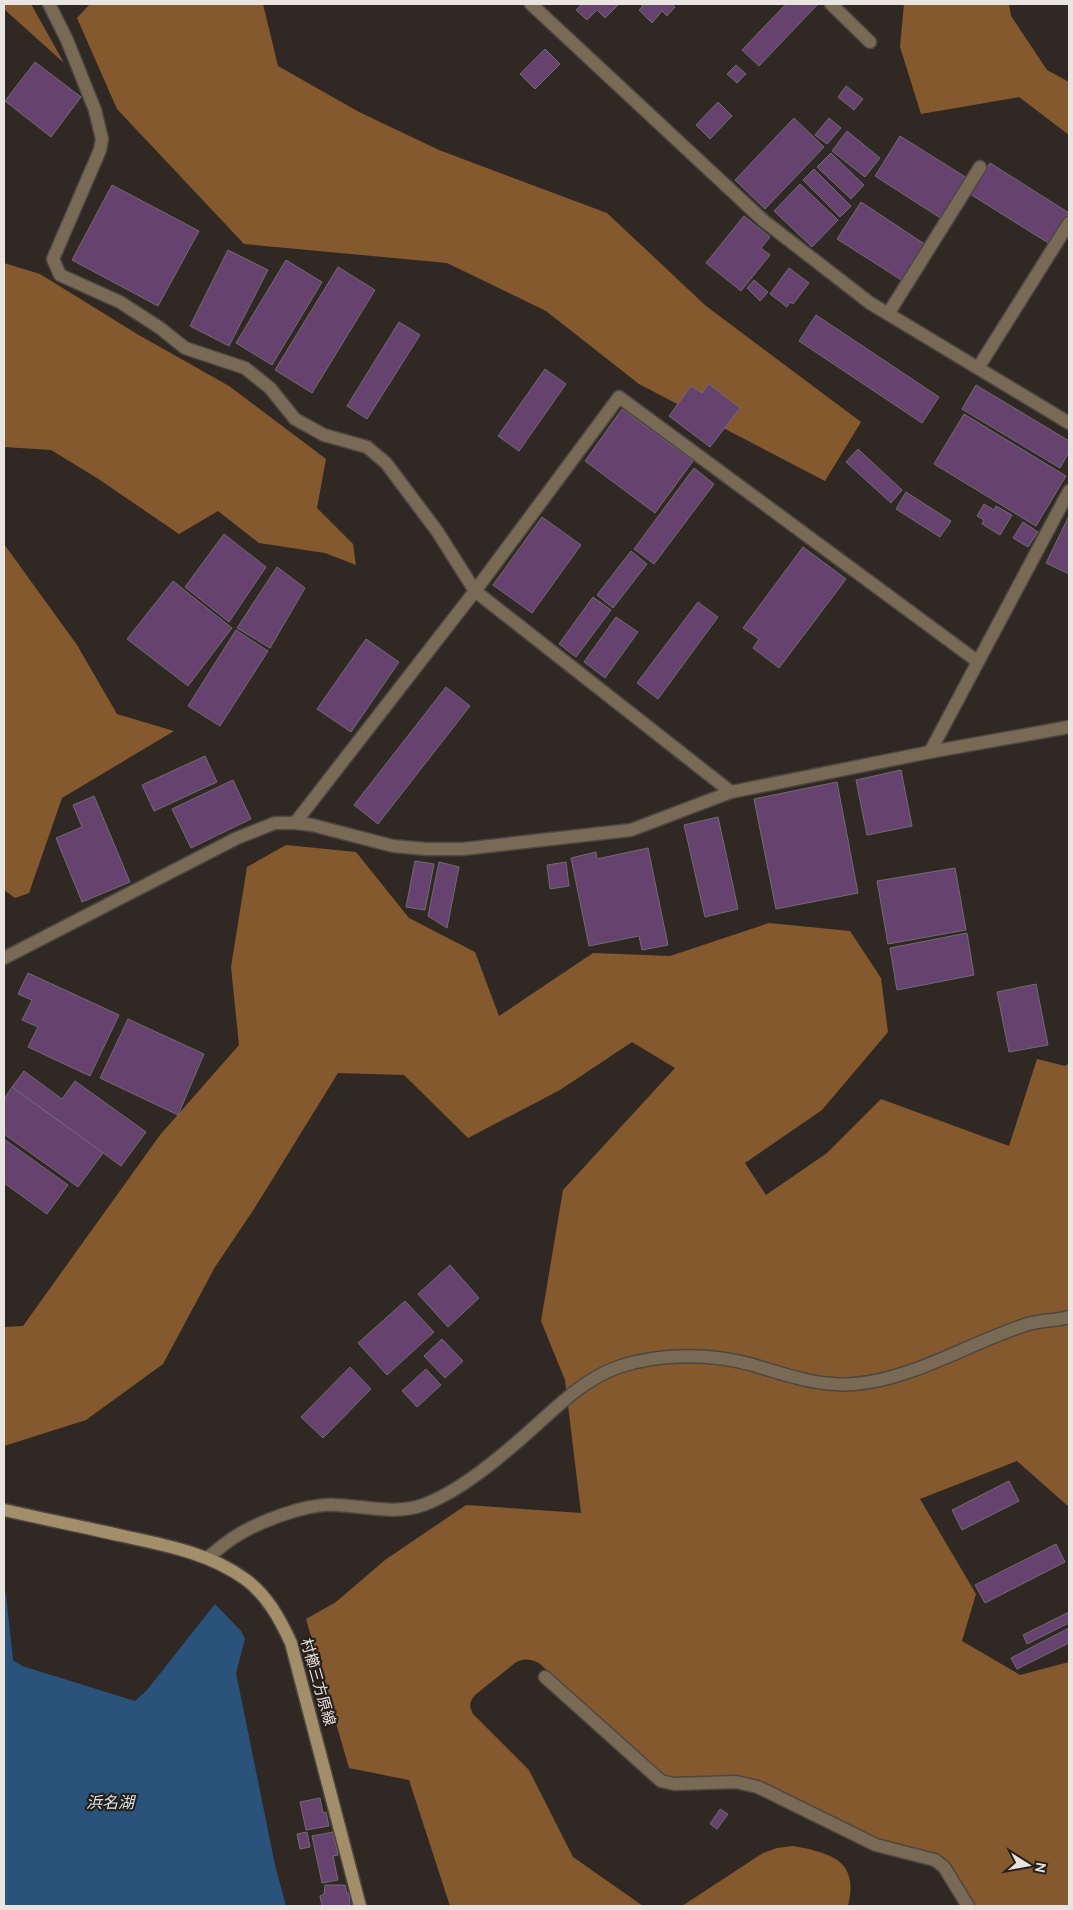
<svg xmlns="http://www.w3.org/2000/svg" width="1073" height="1910" font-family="Ubuntu,'Noto Sans JP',sans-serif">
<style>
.forest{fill:#85592e}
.water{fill:#2a537c}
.building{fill:#66426e;stroke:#726b73}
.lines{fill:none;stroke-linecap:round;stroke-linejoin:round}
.minor-casing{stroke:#4d4741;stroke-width:15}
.tertiary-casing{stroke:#4d4741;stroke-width:15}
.secondary-casing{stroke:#4d4741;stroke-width:15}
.minor{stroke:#786a54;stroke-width:12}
.tertiary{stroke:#786a54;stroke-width:12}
.secondary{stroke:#a38e6a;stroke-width:12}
.labels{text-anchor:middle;stroke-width:4.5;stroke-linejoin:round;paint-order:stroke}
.street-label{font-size:15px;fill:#e8e4e0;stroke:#26201a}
.water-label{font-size:16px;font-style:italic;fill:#d8e4f1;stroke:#26201a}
</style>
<rect width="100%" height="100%" fill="#302923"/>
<g class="forest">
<polygon points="4,4 31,4 64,63 4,9"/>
<polygon points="90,4 263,4 278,66 359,112 439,150 607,213 706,306 861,422 825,481 639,384 546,311 447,263 244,244 117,109 77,18"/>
<polygon points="904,4 1009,4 1011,16 1047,70 1069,82 1069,135 1019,97 921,114 900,47"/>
<polygon points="4,263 40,274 137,334 229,386 326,459 317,508 353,544 356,565 325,553 259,543 218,511 179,534 97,478 51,450 4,447"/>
<polygon points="4,544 77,645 117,714 174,731 62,798 29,893 15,898 4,890"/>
<path d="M286,845L356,852L409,918L475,952L499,1016L593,953L670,956L769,923L850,931L881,978L888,1032L822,1110L745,1163L766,1195L827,1153L881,1099L1009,1146L1037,1059L1065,1066L1069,1063V1507L1017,1461L920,1499L976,1594L962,1641L1020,1675L1069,1662V1906H975L949,1863L938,1855L878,1839L752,1779L736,1776L674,1778L664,1776L539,1663C530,1659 524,1658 515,1663L475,1695C469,1702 469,1706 473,1714L529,1770L573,1857L643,1906H450L409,1780L349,1768L306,1619L336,1602L385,1560L466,1505L581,1513L565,1380L541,1321L563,1190L675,1068L632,1042L560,1090L468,1138L404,1075L338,1073L254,1209L215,1267L163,1364L86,1420L4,1446V1327L23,1326L160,1135L239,1045L231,967L247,867Z"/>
<path d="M793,1846C832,1853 859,1861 848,1906H682L763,1853L777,1848Z"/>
</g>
<polygon class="water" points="4,1588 6,1594 13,1660 22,1666 135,1701 147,1690 215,1604 241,1631 245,1639 236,1673 275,1865 286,1906 4,1906"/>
<g class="building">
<polygon points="582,4 619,4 605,18 597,10 587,20 576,10"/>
<polygon points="640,4 672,4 675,7 667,16 662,11 652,23 639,10 643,6"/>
<polygon points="786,4 818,4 759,66 742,50"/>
<polygon points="545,49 560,64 535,89 520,74"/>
<polygon points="35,62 81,97 51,137 5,101"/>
<polygon points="736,65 746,74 737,83 727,74"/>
<polygon points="846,86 863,99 854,110 838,97"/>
<polygon points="718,102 732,116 710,139 696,125"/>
<polygon points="794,118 824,147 765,209 735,180"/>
<polygon points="829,118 841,128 827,144 815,135"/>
<polygon points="847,131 880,158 865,177 832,151"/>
<polygon points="900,136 967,178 942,219 875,176"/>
<polygon points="831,153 864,185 851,199 817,167"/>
<polygon points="990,163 1069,213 1050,244 970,194"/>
<polygon points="814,169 851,206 840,217 803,180"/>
<polygon points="800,184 838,220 812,247 774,211"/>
<polygon points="112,185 199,231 158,306 72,260"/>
<polygon points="861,202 926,245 903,281 837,239"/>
<polygon points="744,216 770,237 761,248 770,255 741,291 706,263"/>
<polygon points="228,250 268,270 229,346 190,326"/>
<polygon points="286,260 322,282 272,365 236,343"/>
<polygon points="338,267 375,290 312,393 275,370"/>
<polygon points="789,268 809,283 793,304 790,302 787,307 770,294"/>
<polygon points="754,280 768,292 760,301 747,288"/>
<polygon points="816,315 939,397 922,423 799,341"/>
<polygon points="399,322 420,335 367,419 347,406"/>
<polygon points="545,369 566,384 519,451 498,436"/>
<polygon points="709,384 740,408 710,447 669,416 691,386 702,393"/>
<polygon points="976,385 1069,441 1069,452 1060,468 962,409"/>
<polygon points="622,409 693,461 655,513 585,461"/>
<polygon points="964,414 1066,476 1036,526 934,464"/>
<polygon points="858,449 902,490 891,503 846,462"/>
<polygon points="694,468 714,484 654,564 634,549"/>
<polygon points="906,492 951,521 940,537 896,509"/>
<polygon points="984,504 994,510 996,506 1012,515 1000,535 982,524 984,520 977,516"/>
<polygon points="1069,516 1069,574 1046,563"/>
<polygon points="542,517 581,545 532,613 493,585"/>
<polygon points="1023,522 1038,532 1028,547 1013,538"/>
<polygon points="224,534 266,567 229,622 185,587"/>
<polygon points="803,547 846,579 779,668 753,648 759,639 743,628"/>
<polygon points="631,551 647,564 613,608 597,595"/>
<polygon points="277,567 305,588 270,648 237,628"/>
<polygon points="173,581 232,628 188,686 127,639"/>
<polygon points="593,597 611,610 576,657 559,644"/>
<polygon points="698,602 718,617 658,699 637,683"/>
<polygon points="616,617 638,632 605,678 584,662"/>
<polygon points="236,630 268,651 220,726 188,706"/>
<polygon points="366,639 399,662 351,732 317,709"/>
<polygon points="446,687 470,706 378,824 354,805"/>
<polygon points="205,756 217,782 154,811 142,785"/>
<polygon points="901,770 912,826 867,835 856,780"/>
<polygon points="233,780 251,819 191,848 172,809"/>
<polygon points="837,782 858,893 776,909 754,799"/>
<polygon points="94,796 130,882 82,902 56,838 82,827 73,805"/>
<polygon points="718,817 738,909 705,917 684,825"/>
<polygon points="648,848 668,945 642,950 639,936 589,946 571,858 596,852 597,859"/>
<polygon points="415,861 434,864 425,910 406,907"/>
<polygon points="439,862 459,867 447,928 428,916"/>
<polygon points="566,862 569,886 550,889 547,865"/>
<polygon points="955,868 966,930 888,944 877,881"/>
<polygon points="967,933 974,975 897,990 890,948"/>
<polygon points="28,973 119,1015 90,1076 28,1047 38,1027 22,1020 32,1000 18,994"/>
<polygon points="1036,984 1048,1045 1009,1052 997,992"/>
<polygon points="128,1019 204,1054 178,1115 100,1078"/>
<polygon points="24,1071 62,1099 75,1081 146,1132 121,1166 12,1087"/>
<polygon points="12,1087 103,1153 78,1187 4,1134 4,1099"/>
<polygon points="4,1139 68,1185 47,1214 4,1183"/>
<polygon points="450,1265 479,1298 448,1327 418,1294"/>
<polygon points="405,1301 434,1332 387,1375 358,1343"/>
<polygon points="442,1339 463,1361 445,1378 424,1356"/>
<polygon points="350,1367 371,1389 323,1438 301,1417"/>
<polygon points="426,1369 441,1385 417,1407 402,1391"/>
<polygon points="1009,1481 1019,1501 962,1530 952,1510"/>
<polygon points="1056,1544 1065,1562 985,1603 975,1585"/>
<polygon points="1069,1612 1069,1623 1027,1644 1023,1635"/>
<polygon points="1069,1628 1069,1643 1017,1669 1011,1658"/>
<polygon points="320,1798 323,1813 326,1812 329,1826 306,1830 300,1802"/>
<polygon points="720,1809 728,1814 717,1829 710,1824"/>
<polygon points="307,1832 310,1847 300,1849 297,1834"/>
<polygon points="333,1832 338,1855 333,1856 338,1880 322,1883 312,1836"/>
<polygon points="325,1885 345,1885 347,1893 349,1893 350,1906 322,1906 320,1896 324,1894"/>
</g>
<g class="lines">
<defs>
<g id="minor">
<polyline points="49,4 67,40 95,110 102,139 100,150 53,259 60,275 120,302 160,328 185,348 245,368 270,388 295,419 324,435 367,447 386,463 437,531 475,591 731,792"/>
<polyline points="831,4 870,42"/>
<polyline points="888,314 980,167"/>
<polyline points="978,368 1069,223"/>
<polyline points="930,752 1069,491"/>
<polyline points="295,823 475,591 619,397 977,661"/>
<polyline points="4,958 237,838 275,823 295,823 312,825 393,846 426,849 463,849 631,830 731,792 930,752 1069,727"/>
<path d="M207,1558C216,1551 224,1544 233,1538C257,1522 307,1503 335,1505C365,1506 394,1515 423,1505C464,1490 510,1449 542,1420C565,1399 588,1378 618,1367C660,1353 711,1353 753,1365C786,1375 820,1387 854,1384C912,1380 973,1341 1028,1324C1041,1320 1056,1321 1069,1317"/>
<polyline points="545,1677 661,1781 674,1784 736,1782 758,1787 876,1845 935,1860 944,1867 968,1906"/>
</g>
<polyline id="tertiary" points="531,4 764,221 870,303 1069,423"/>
<path id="secondary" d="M4,1510C44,1519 84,1527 123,1536C165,1545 209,1553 245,1579C267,1595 280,1619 291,1643L360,1906"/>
</defs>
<use href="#minor" class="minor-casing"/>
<use href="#tertiary" class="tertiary-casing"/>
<use href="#secondary" class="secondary-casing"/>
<use href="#minor" class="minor"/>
<use href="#tertiary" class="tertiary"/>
<use href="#secondary" class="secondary"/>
</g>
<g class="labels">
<g class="street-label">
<text transform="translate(318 1682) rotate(74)" y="5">村櫛三方原線</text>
</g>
<g class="water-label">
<text x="110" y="1808">浜名湖</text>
</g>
</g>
<rect width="1073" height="1910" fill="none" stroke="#e8e4e0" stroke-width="10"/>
<g transform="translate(1028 1865) rotate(101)" stroke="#26201a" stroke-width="4" paint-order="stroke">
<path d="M0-4L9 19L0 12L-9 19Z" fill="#e8e4e0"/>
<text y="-8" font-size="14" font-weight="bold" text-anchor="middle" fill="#e8e4e0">N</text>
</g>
</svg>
